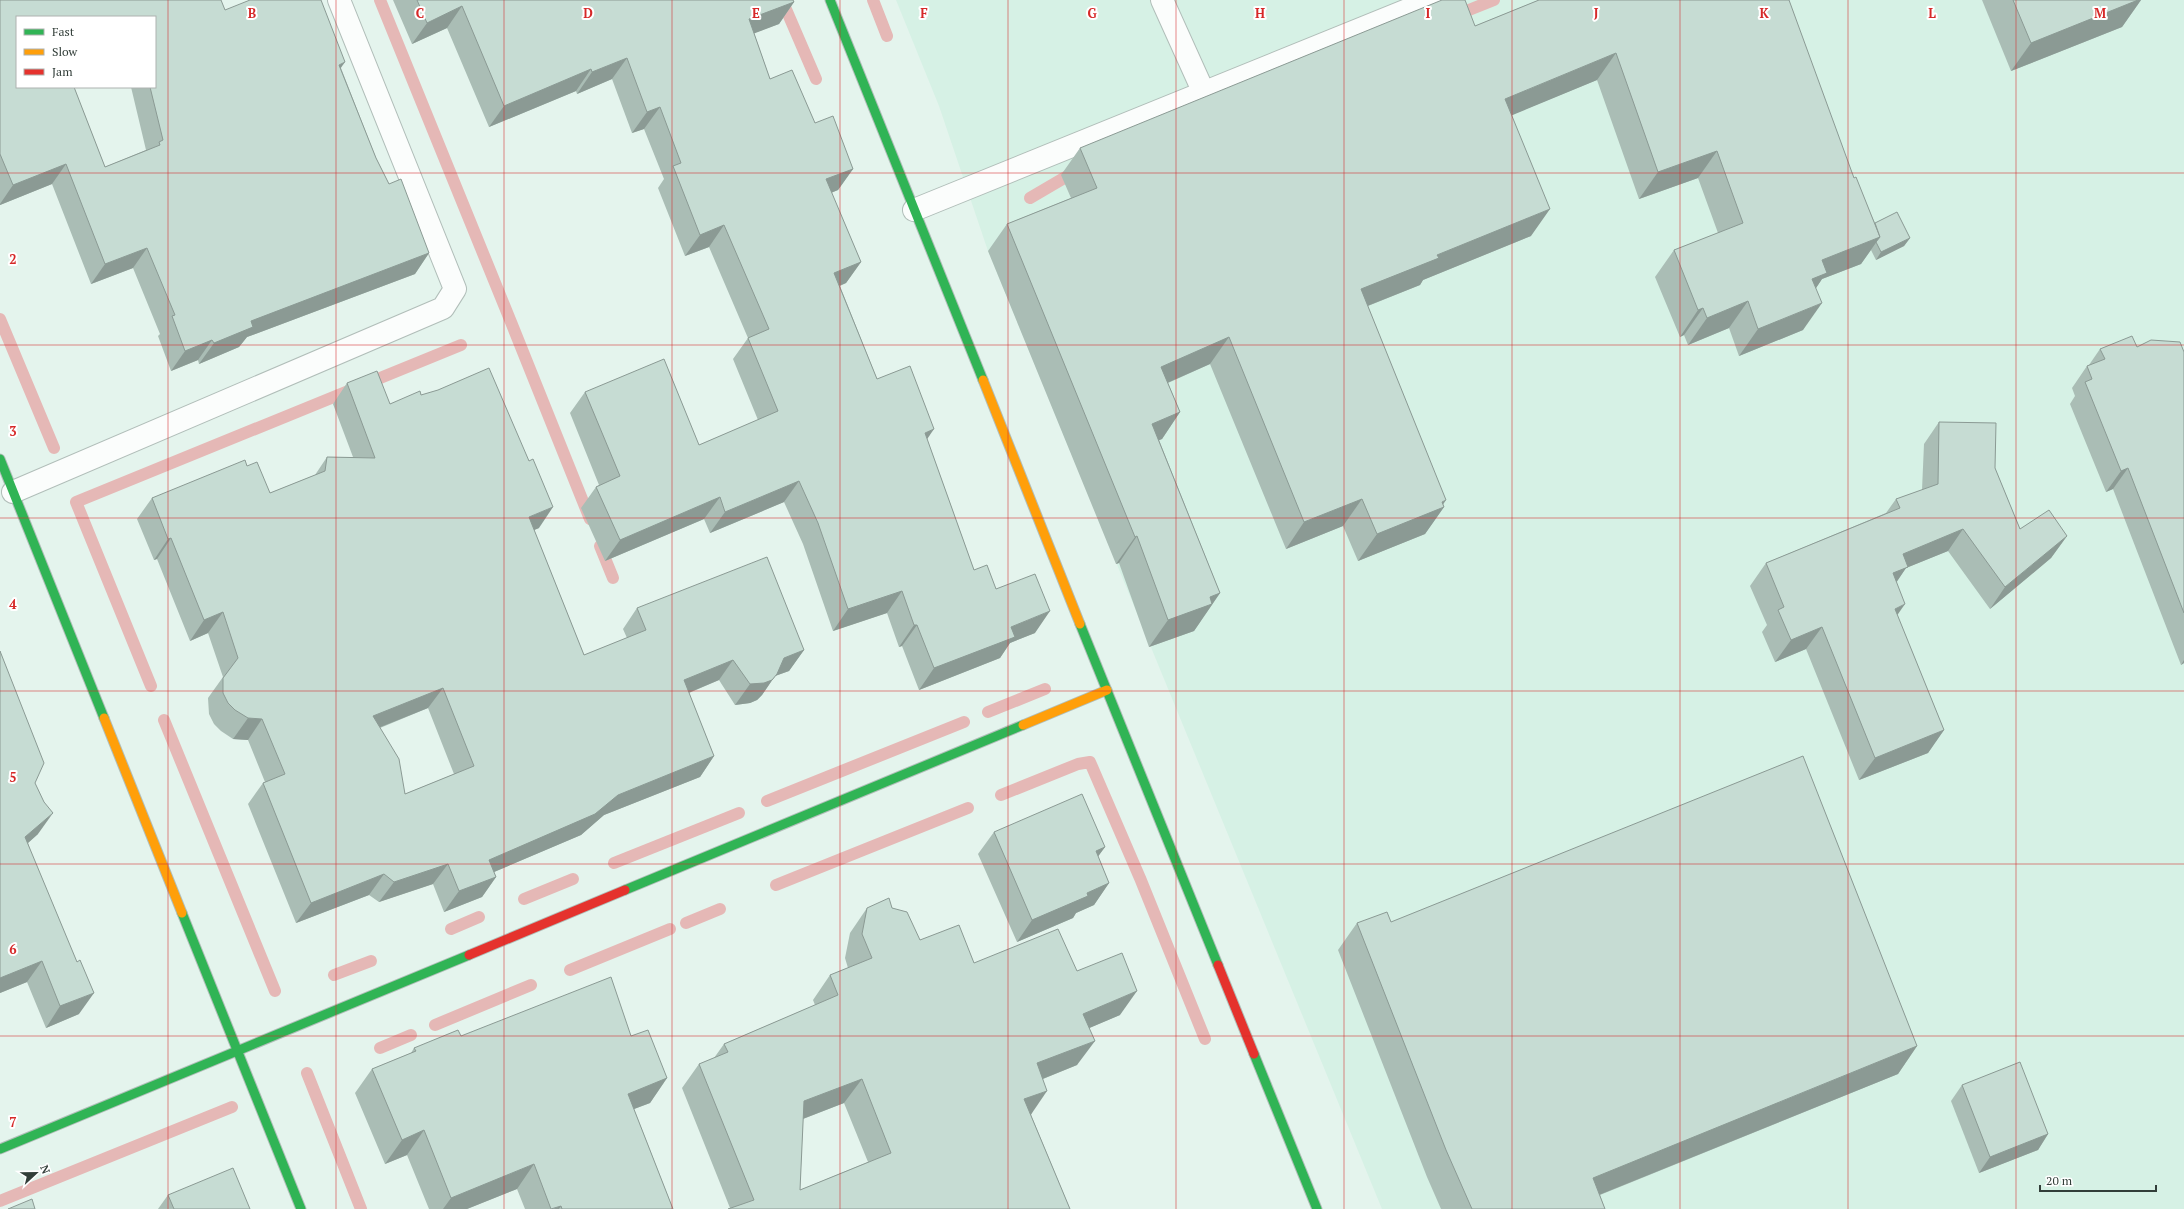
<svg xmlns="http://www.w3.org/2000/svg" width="2184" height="1209" font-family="'PT Serif',serif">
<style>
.built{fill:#d6f1e5}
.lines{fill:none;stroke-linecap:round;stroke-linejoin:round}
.stream{stroke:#e5b8b6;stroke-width:12}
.lane-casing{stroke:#b1beb9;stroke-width:24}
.street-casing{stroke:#b1beb9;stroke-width:24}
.fast-casing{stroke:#b1beb9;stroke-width:11}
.slow-casing{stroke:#b1beb9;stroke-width:11}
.jam-casing{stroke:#b1beb9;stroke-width:11}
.lane{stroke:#fbfdfc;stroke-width:22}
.street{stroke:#fbfdfc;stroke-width:22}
.fast{stroke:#30b455;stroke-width:9}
.slow{stroke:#ff9f0a;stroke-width:9}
.jam{stroke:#e5322d;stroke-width:9}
.wall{fill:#aabdb5;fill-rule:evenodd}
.shaded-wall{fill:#8b9a94}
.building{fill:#c6dcd3;stroke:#8b9a94;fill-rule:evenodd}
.grid{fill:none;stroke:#d62828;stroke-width:1;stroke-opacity:0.55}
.grid-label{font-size:13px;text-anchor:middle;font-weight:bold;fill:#d62828;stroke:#fff;stroke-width:4;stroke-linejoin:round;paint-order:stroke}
</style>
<rect width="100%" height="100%" fill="#e4f4ed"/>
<polygon class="built" points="896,0 2184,0 2184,1209 1382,1209 988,251 939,106"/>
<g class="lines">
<g class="stream">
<polyline points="380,0 513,327 590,519"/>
<polyline points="782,0 816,79"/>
<polyline points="873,0 887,36"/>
<polyline points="1454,16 1494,0"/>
<polyline points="1030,198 1076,171"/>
<polyline points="0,319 54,448"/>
<polyline points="600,546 613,578"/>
<polyline points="151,686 76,502 461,345"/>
<polyline points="988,712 1045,689"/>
<polyline points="164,720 275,991"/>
<polyline points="1001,795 1078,764 1090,762 1140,878 1205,1039"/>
<polyline points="767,801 964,722"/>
<polyline points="614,863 739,813"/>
<polyline points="776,885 968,808"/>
<polyline points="524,899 573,879"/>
<polyline points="686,923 720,909"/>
<polyline points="451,929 479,917"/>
<polyline points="570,970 670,929"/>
<polyline points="334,975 371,961"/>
<polyline points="435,1025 531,985"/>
<polyline points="380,1048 411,1035"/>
<polyline points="307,1073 361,1209"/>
<polyline points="0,1201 232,1107"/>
</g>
<defs>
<g id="lane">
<polyline points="1162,0 1204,93"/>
<polyline points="914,210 1432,0"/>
</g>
<polyline id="street" points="13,492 443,308 455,289 339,0"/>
<g id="fast">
<polyline points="830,0 983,380"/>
<polyline points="0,459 104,718"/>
<polyline points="1080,624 1218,965"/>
<polyline points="625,890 1023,725"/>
<polyline points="182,913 301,1209"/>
<polyline points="1254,1054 1317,1209"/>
<polyline points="0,1149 469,955"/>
</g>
<g id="slow">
<polyline points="983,380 1080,624"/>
<polyline points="104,718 182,913"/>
<polyline points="1023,725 1107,690"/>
</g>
<g id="jam">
<polyline points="469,955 625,890"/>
<polyline points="1218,965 1254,1054"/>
</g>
</defs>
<use href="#lane" class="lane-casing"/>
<use href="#street" class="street-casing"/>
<use href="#fast" class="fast-casing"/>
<use href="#slow" class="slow-casing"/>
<use href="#jam" class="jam-casing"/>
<use href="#lane" class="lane"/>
<use href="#street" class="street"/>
<use href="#fast" class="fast"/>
<use href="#slow" class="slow"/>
<use href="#jam" class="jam"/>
</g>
<g class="wall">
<path d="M0,0L225,10L341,68L376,158L389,184L429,253L415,274L247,337L239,347L199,364L198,360L171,371L158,336L160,334L133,268L91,284L52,184L0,205ZM155,17V87H131L146,150L105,167L74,88L78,87H17Z"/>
<polygon points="393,0 793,0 794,2 779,24 754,33 770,79 815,123 853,169 838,190 831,193 861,262 846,283 840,286 877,379 927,439 974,570 996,589 1035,633 1010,643 1000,658 919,690 902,646 899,647 887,613 833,631 803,544 784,502 710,533 704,519 605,561 581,508 596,487 599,485 570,413 585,392 699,445 758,420 733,359 748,338 709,247 685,256 658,188 664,179 644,129 632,133 612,79 577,94 576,91 489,127 447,28 412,44"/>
<polygon points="1539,0 1854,178 1875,223 1910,238 1904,246 1876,260 1871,250 1861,264 1822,279 1816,288 1803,330 1739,356 1729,328 1688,345 1684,335 1680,337 1655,277 1674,250 1718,233 1698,178 1639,199 1597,80 1511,115 1531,236 1423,280 1420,285 1368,306 1444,507 1425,534 1358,561 1343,526 1286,549 1210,364 1168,383 1180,412 1162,439 1159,440 1220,593 1194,631 1149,647 1119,563 1116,564 988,251 1007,224 1071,198 1061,175 1080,148 1475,26"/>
<polygon points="1982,0 2141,0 2122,27 2011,71"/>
<polygon points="2137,347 2184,352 2184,663 2181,665 2113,489 2106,492 2070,404 2075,396 2072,388 2087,366 2089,365 2100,349"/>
<path d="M347,383L390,404L421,395L539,528L534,530L584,655L627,638L623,629L637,608L804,650L789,671L775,676L762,695L757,700L750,703L735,705L719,680L689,693L714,756L700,777L604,815L581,835L494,872L496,877L482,897L444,912L433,884L379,902L369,895L296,923L248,804L263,783L265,782L248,740L233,739L221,731L214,724L209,714L208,698L223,677L208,633L190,641L157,559L154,560L137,519L152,498L247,466L270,493L315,475L327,457H353L333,404ZM428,708L454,774L405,794L380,728Z"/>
<polygon points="1939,422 1995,468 2020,529 2067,536 2051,558 1990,609 1948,551 1906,568 1896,582 1897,615 1944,730 1928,753 1859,780 1806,649 1775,662 1762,632 1767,625 1750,586 1766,563 1886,513 1896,499 1922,490 1924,444"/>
<polygon points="0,651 35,783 38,834 28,843 79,1014 46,1028 27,982 0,993"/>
<polygon points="994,832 1105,847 1098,856 1109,883 1094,905 1076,913 1073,918 1017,942 978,854"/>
<path d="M867,908H892L920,940L974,963L1077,971L1120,1015L1089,1028L1077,1065L1043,1079L1031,1115L1070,1209L730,1208L682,1088L699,1064L714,1058L724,1044L815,1005L813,1000L830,975L848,968L845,958L850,933ZM844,1103L868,1162L800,1190L803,1119Z"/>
<polygon points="1391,922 1917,1046 1898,1074 1600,1195 1605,1209 1441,1209 1427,1177 1338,950 1357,923"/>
<polygon points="461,1036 631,1036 667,1078 650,1103 634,1109 673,1209 525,1209 517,1189 467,1209 429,1209 407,1155 385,1164 355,1093 372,1069 411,1053 414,1048"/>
<polygon points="1962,1085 2048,1134 2038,1150 1979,1173 1951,1101"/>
<polygon points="168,1195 250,1209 158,1209"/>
</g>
<g class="shaded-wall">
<polygon points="2138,0 2141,0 2122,27 2011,71 2031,43"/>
<polygon points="794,2 779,24 734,41 749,19"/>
<polygon points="462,6 447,28 412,44 427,23"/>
<polygon points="1616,53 1597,80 1486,126 1505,99"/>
<polygon points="627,58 612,79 577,94 592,72"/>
<polygon points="345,62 331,82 339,65"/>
<polygon points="591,69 576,91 489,127 504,106"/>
<polygon points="660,107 644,129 632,133 647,112"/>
<polygon points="1717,151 1698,178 1639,199 1658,172"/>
<polygon points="66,164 52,184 0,205 0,204 13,185"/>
<polygon points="853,169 838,190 810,201 826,179"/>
<polygon points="1550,209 1531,236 1423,280 1420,285 1342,316 1361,289 1437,255"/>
<polygon points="724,225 709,247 685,256 700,235"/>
<polygon points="1880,237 1861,264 1822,279 1808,300 1793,306 1822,260"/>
<polygon points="1910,238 1904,246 1876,260 1881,252"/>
<polygon points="147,248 133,268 91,284 105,264"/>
<polygon points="429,253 415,274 247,337 239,347 199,364 214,343 251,321"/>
<polygon points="861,262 846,283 819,294 834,273"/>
<polygon points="1748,301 1729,328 1688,345 1707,318"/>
<polygon points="1822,303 1803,330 1739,356 1758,329"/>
<polygon points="1703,308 1684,335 1680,337 1698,310"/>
<polygon points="1229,337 1210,364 1142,394 1161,367"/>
<polygon points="212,340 198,360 171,371 185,351"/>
<polygon points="1180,412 1162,439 1133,451 1152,424"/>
<polygon points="934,429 919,451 925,433"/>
<polygon points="2128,468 2113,489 2106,492 2121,471"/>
<polygon points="799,481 784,502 710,533 725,512"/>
<polygon points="720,497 704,519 605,561 620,540"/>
<polygon points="1362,499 1343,526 1286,549 1304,522"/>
<polygon points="1446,500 1440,509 1444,507 1425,534 1358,561 1377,534"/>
<polygon points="553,507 539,528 515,538 529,517"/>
<polygon points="1963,529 1948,551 1906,568 1892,589 1877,595 1903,554"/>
<polygon points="1137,536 1119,563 1116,564 1135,537"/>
<polygon points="2067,536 2051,558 1990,609 2005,587"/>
<polygon points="171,538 157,559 154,560 168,539"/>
<polygon points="902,591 887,613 833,631 848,609"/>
<polygon points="1220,593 1194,631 1149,647 1168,620 1210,597"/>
<polygon points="1905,604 1889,627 1895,609"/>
<polygon points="1050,611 1035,633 1010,643 1000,658 919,690 934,668 1011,627"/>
<polygon points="223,612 208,633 190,641 204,620"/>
<polygon points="914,625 917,625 902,646 899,647"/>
<polygon points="1822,627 1806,649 1775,662 1791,640"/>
<polygon points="804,650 789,671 775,676 762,695 757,700 750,703 735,705 750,684 784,658"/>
<polygon points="733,660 719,680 669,701 684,680"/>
<polygon points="2184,660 2184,663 2181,665"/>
<polygon points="443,688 428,708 358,736 373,716"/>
<polygon points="248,718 262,719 248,740 233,739"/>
<polygon points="1944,730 1928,753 1859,780 1875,758"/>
<polygon points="714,756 700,777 604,815 581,835 475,880 489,860 618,795"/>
<polygon points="53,813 38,834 11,858 25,837"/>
<polygon points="1105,847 1089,869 1096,851"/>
<polygon points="448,864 433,884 379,902 394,882"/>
<polygon points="384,874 369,895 296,923 311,903"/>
<polygon points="496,877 482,897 444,912 459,891"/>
<polygon points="1109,883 1094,905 1076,913 1073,918 1017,942 1032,920 1087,893"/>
<polygon points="42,961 27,982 0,993 0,978"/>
<polygon points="1137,991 1120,1015 1066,1038 1083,1014"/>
<polygon points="94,993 79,1014 46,1028 60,1006"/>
<polygon points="1095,1041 1077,1065 1020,1088 1037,1063"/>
<polygon points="1917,1046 1898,1074 1574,1205 1593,1178"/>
<polygon points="667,1078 650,1103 610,1118 628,1094"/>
<polygon points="862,1079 844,1103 787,1125 804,1101"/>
<polygon points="1047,1091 1030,1116 1024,1099"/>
<polygon points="424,1130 407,1155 385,1164 402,1140"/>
<polygon points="2048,1134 2038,1150 1979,1173 1990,1157"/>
<polygon points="534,1164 517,1189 467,1209 443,1209 451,1198"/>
<polygon points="561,1206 559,1209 553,1209"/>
</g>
<g class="building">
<path d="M0,0H221L225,10L250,0H321L345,62L339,65L376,158L389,184L401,179L429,253L251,321L253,327L214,343L212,340L185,351L172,316L175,315L147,248L105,264L66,164L13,185L0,154ZM17,17H155V87H150L163,140L159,142L160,145L105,167L74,87H17Z"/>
<polygon points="417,0 793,0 794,2 749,19 770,79 792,70 815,123 833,116 853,169 826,179 861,262 834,273 877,379 910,366 934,429 925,433 974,570 987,565 996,589 1035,574 1050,611 1011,627 1015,637 934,668 917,625 914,625 902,591 848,609 818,523 799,481 725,512 720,497 620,540 596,487 620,476 585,392 664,359 699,445 778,411 748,338 769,329 724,225 700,235 673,166 681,163 660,107 647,112 627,58 592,72 591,69 504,106 462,6 427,23"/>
<polygon points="1442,0 1465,0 1475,26 1539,0 1789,0 1854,178 1856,177 1880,237 1822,260 1827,273 1812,279 1822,303 1758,329 1748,301 1707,318 1703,308 1698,310 1674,250 1743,223 1717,151 1658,172 1616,53 1505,99 1550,209 1437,255 1439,258 1361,289 1446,500 1442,502 1444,507 1377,534 1362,499 1304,522 1229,337 1161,367 1180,412 1152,424 1220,593 1210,597 1212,604 1168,620 1137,536 1135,537 1007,224 1097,188 1080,148"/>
<polygon points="2013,0 2138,0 2031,43"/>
<polygon points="1897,212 1910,238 1881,252 1876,242 1880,237 1875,223"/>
<polygon points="2132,336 2137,347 2151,340 2180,342 2184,352 2184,613 2128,468 2121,471 2085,382 2092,379 2087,366 2105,359 2100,349"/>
<path d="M489,368L529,461L533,459L553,507L529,517L584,655L646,630L637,608L767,557L804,650L784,658L777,674L772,680L764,683L750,684L733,660L684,680L714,756L618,795L595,814L489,860L496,877L459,891L448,864L394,882L384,874L311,903L263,783L285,774L262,719L248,718L235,710L228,703L223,693V678L238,658L223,612L204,620L171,538L168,539L152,498L245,460L247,466L257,462L270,493L325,471L327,457L375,458L347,383L377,371L390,404L420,391L421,395L438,390ZM443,688L474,766L405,794L399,759L373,716Z"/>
<polygon points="1939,422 1996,423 1995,468 2020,529 2049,510 2067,536 2005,587 1963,529 1903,554 1908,567 1893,573 1905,604 1895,609 1944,730 1875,758 1822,627 1791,640 1778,610 1784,607 1766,563 1900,508 1896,499 1938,484"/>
<polygon points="0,651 44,763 35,783 44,802 53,813 25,837 77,962 80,960 94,993 60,1006 42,961 0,978"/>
<polygon points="1803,756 1917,1046 1593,1178 1605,1209 1472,1209 1446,1150 1357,923 1387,912 1391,922"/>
<polygon points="1082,794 1105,847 1096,851 1109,883 1087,893 1088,896 1032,920 994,832"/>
<path d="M889,898L892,908L907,912L920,940L959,925L974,963L1058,929L1077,971L1122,953L1137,991L1083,1014L1095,1041L1037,1063L1047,1091L1024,1099L1070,1209H728L754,1200L699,1064L728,1052L724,1044L838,995L830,975L872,958L862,934L867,908ZM862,1079L891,1153L800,1190L804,1101Z"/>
<polygon points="611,977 631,1036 648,1030 667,1078 628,1094 673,1209 562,1209 561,1206 551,1209 534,1164 451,1198 424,1130 402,1140 372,1069 416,1051 414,1048 458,1030 461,1036"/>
<polygon points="2020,1062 2048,1134 1990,1157 1962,1085"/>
<polygon points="233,1168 250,1209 174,1209 168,1195"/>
<polygon points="32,1199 35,1209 8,1209"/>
</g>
<path class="grid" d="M168,0V1209M336,0V1209M504,0V1209M672,0V1209M840,0V1209M1008,0V1209M1176,0V1209M1344,0V1209M1512,0V1209M1680,0V1209M1848,0V1209M2016,0V1209M0,173H2184M0,345H2184M0,518H2184M0,691H2184M0,864H2184M0,1036H2184"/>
<g class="grid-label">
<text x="252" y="18">B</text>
<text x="420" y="18">C</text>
<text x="588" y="18">D</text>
<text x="756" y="18">E</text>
<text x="924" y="18">F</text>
<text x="1092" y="18">G</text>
<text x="1260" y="18">H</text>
<text x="1428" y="18">I</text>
<text x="1596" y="18">J</text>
<text x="1764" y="18">K</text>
<text x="1932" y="18">L</text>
<text x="2100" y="18">M</text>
<text x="13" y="264">2</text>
<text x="13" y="436">3</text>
<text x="13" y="609">4</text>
<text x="13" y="782">5</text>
<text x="13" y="954">6</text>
<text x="13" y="1127">7</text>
</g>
<rect x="16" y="16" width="140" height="72" fill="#ffffff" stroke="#adb2b0"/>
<rect x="24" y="29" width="20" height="6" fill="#30b455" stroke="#adb2b0"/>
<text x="52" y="36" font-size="12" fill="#323e39">Fast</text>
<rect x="24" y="49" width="20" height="6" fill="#ff9f0a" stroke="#adb2b0"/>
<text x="52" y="56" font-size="12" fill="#323e39">Slow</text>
<rect x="24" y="69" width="20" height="6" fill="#e5322d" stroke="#adb2b0"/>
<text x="52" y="76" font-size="12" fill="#323e39">Jam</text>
<g transform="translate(36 1173) rotate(68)" stroke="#ffffff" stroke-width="3" paint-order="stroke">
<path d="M0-3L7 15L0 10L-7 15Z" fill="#323e39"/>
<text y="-6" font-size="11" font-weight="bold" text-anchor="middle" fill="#323e39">N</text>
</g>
<path d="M2040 1185v6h116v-6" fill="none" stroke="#323e39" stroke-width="2"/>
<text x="2046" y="1185" font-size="12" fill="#323e39" stroke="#ffffff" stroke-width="3" paint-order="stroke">20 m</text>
</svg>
